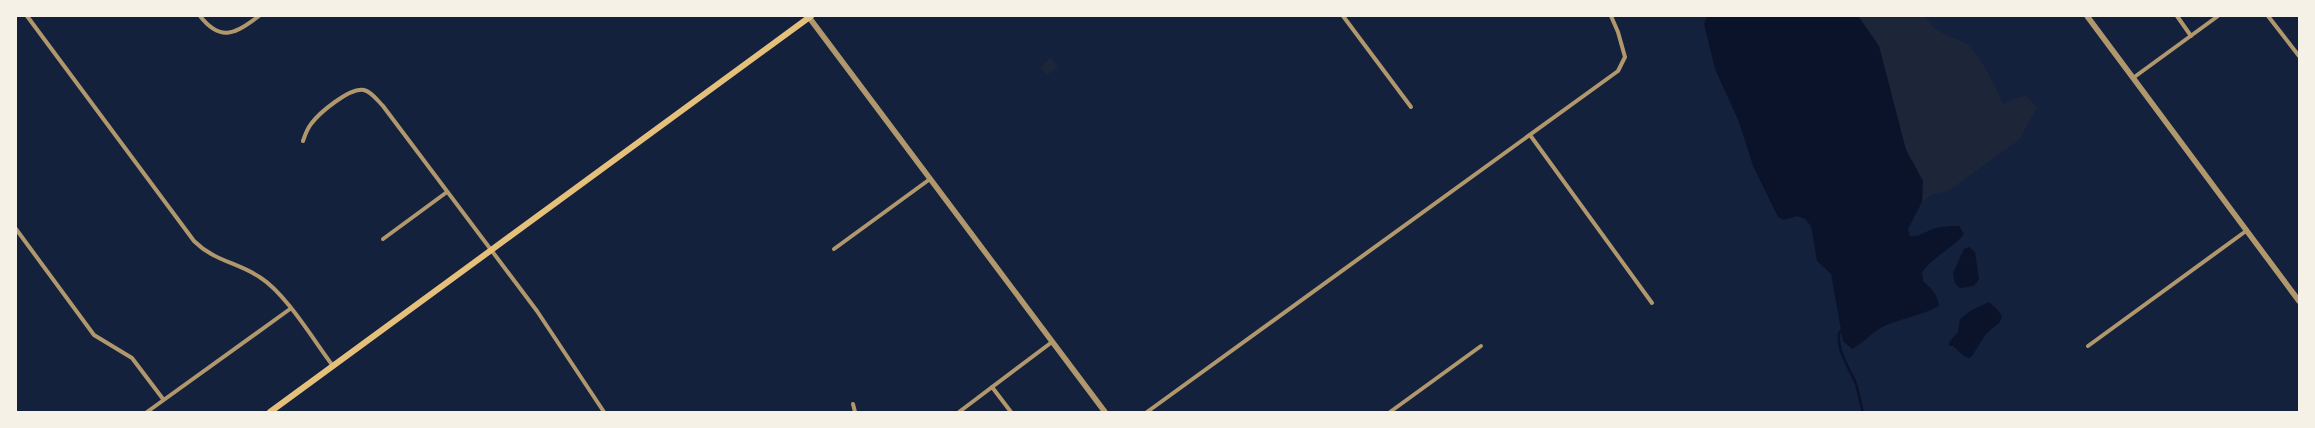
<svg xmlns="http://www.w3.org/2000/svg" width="2315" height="428" font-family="'DM Sans',sans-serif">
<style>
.green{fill:#1d2539}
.water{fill:#0b132b}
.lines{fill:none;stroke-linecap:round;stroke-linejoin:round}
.stream{stroke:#0b132b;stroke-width:2.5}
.minor{stroke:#b1986c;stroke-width:4}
.tertiary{stroke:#b1986c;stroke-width:5.5}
.secondary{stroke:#e5c07b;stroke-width:6}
</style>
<rect width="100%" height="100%" fill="#14213d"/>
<g class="green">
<path d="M1858,16H1925C1937,36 1947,33 1965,43C1979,52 1997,89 2003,104L2025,95L2037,107L2019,140L1948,191L1933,194L1922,202L1923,181L1906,150L1879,46Z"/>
<polygon points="1051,58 1058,67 1047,75 1040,67"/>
</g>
<g class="water">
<path d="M1707,16H1858L1879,46L1906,150L1923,181L1922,202L1908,229L1910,236C1920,237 1924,232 1933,229C1942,226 1950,226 1959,226L1964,234C1952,249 1934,256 1922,272L1923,281C1931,288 1938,295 1939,306C1920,316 1899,319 1882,327C1873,332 1863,343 1852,349L1843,341L1831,274L1817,261L1811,226L1805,219L1797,216L1784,220L1778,217L1753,166L1739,122L1715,69L1704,24Z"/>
<polygon points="1969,247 1975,252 1979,279 1974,286 1960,288 1955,284 1953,273 1964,249"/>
<polygon points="1989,302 1996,308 2002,316 2000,322 1986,334 1972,356 1969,358 1964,356 1953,346 1949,346 1949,342 1958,332 1960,319 1970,311"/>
</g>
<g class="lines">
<path class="stream" d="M1843,329L1839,333C1837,352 1849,367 1856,384C1859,393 1860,403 1863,412"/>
<g class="minor">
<path d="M27,16L194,241C215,262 238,262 261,278C286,294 314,341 333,366"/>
<path d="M200,16C221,43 236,33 259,16"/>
<polyline points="1343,16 1411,107"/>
<polyline points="2177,16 2191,36"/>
<polyline points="2268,16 2299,56"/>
<polyline points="2133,78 2218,16"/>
<polyline points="1530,135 1652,303"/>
<path d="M303,141C305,135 307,129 311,124C319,113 350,87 364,90C372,92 377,100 383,106L537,311L604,412"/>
<polyline points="16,229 94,335 132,358 163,399"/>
<polyline points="383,239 447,192"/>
<polyline points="834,249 930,179"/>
<polyline points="2088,346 2246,231"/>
<polyline points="992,387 1011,412"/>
<polyline points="853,404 855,412"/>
<polyline points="147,412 290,309"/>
<polyline points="959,412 1052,342"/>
<polyline points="1147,412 1618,71 1625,57 1618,32 1611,16"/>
<polyline points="1390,412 1481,346"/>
</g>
<g class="tertiary">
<polyline points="808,16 1105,412"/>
<polyline points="2087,16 2299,301"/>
</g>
<polyline class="secondary" points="270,412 811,16"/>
</g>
<rect width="2315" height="428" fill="none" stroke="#f6f1e7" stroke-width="34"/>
</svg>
